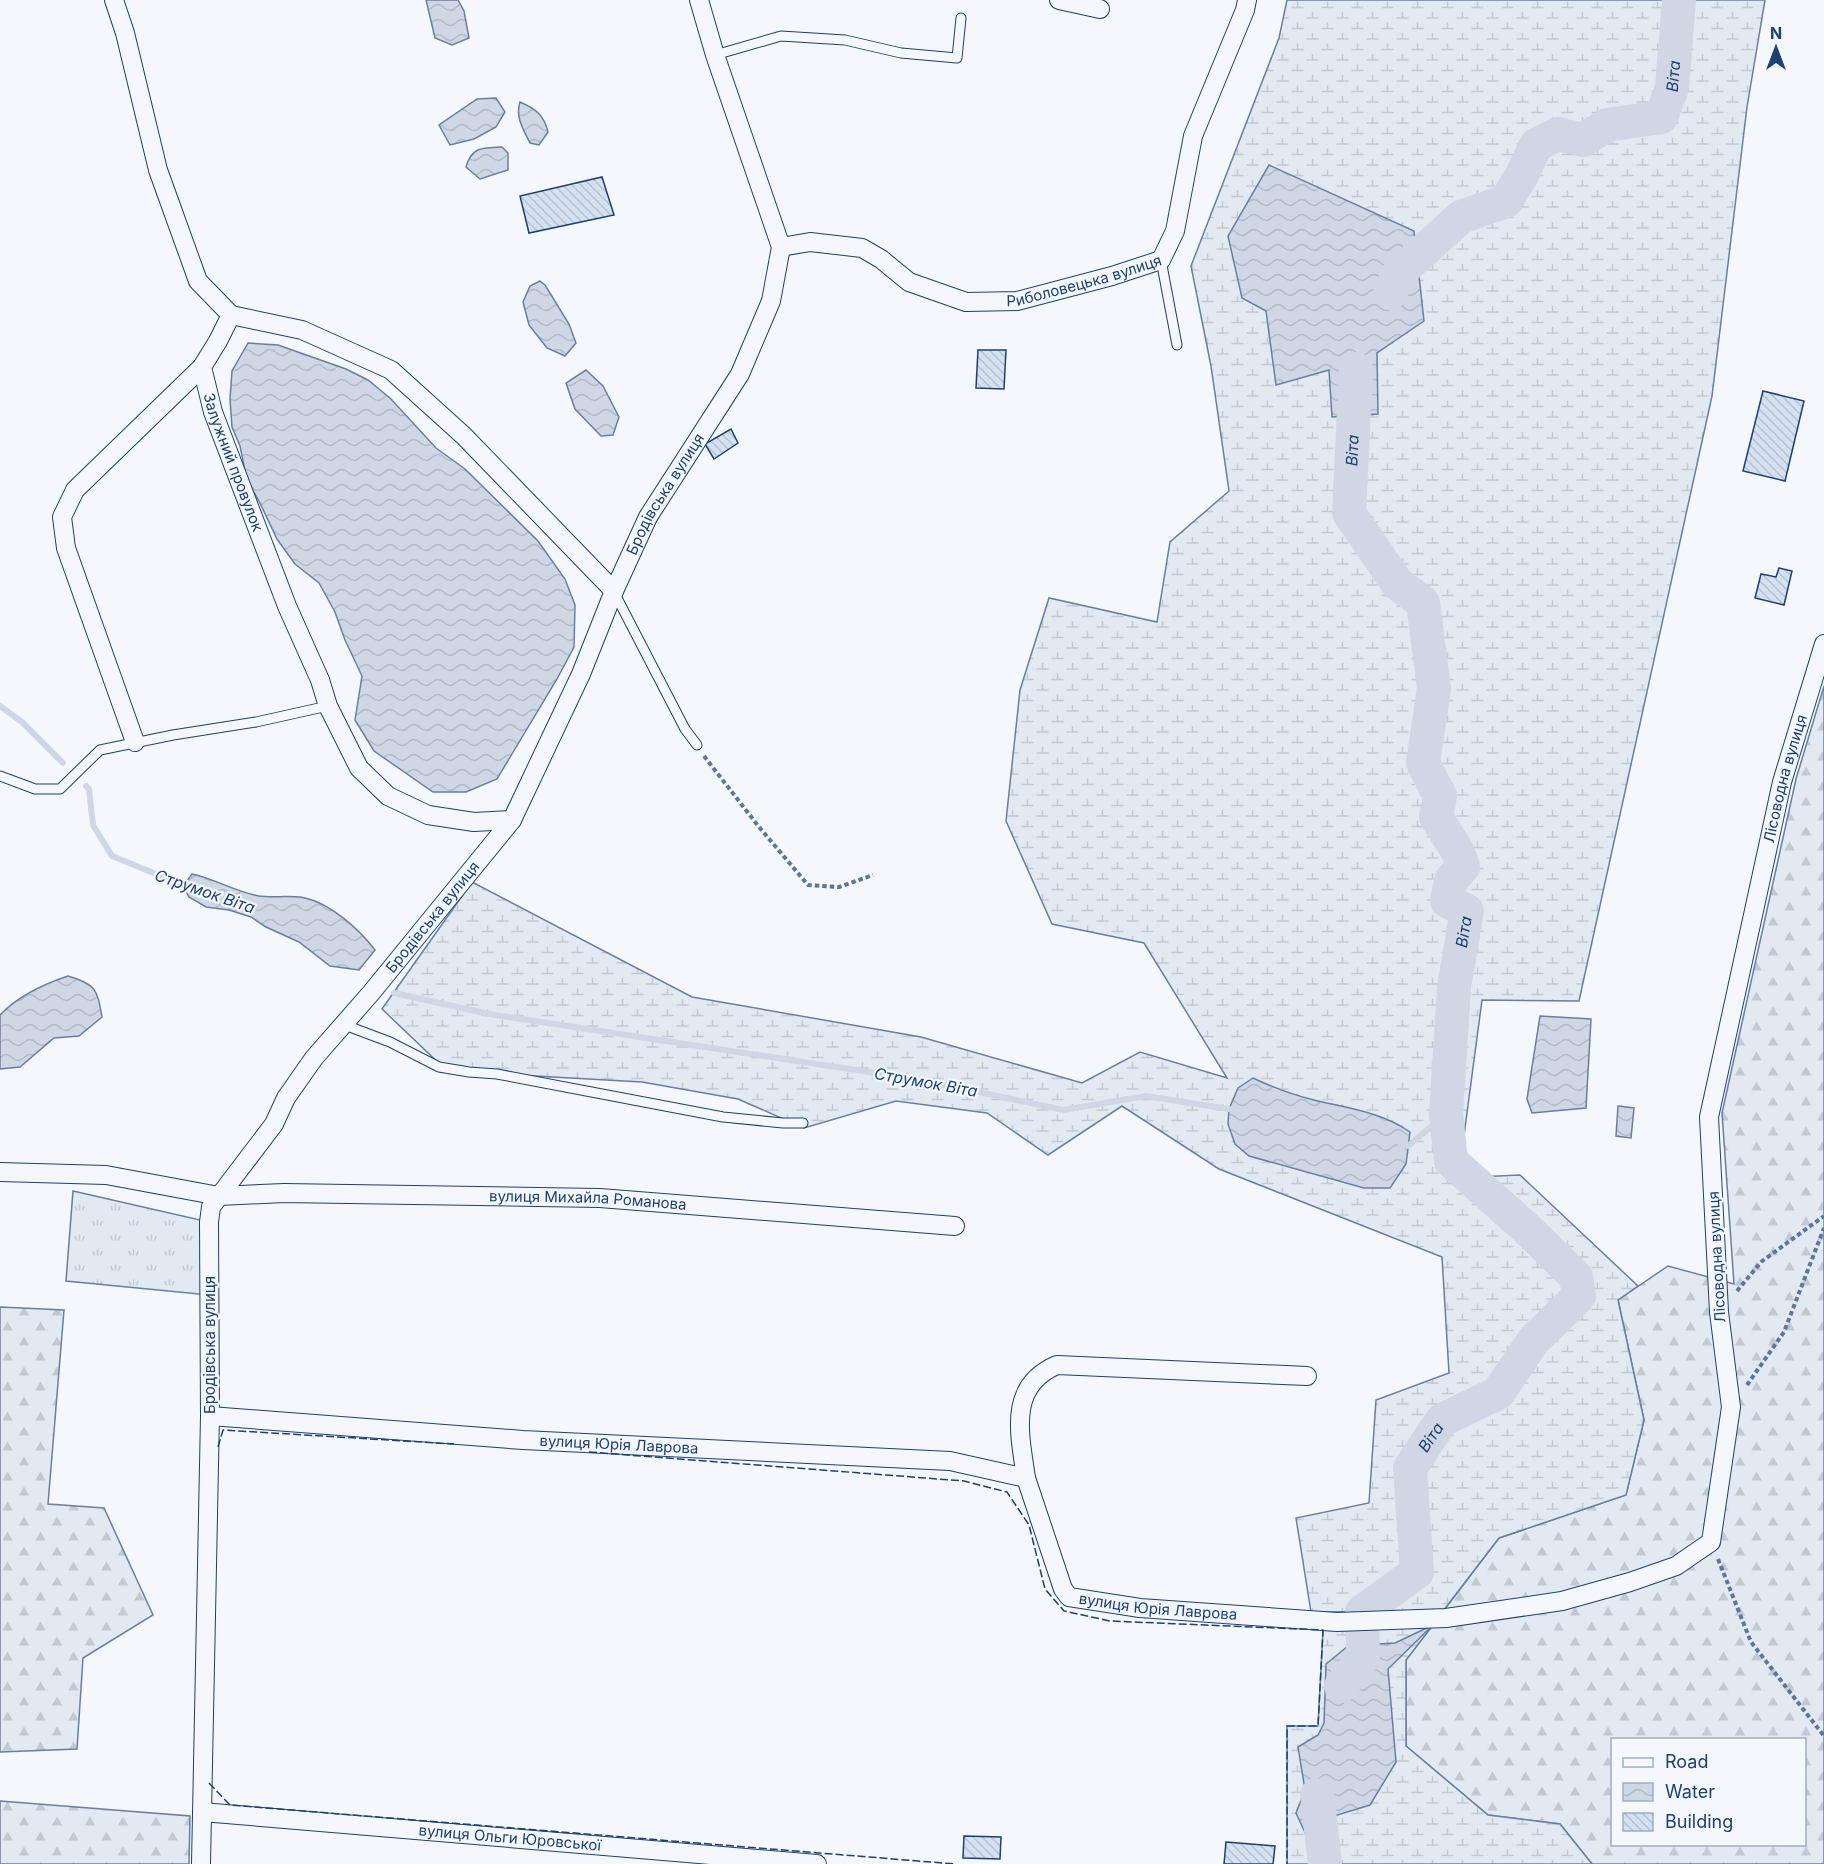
<svg xmlns="http://www.w3.org/2000/svg" width="1824" height="1864" font-family="Inter,sans-serif">
<style>
.grass{fill:url(#grass-tufts);stroke:#687fa3;stroke-width:1.5}
.forest{fill:url(#forest-firs);stroke:#687fa3;stroke-width:1.5;fill-rule:evenodd}
.wetland{fill:url(#wetland-marsh);stroke:#687fa3;stroke-width:1.5}
.water{fill:url(#water-waves);stroke:#687fa3;stroke-width:1.5}
.lines{fill:none;stroke-linecap:round;stroke-linejoin:round}
.stream{stroke:#cfd7e4;stroke-width:6}
.river{stroke:#cfd7e4;stroke-width:34}
.building{fill:url(#building-back-hatch);stroke:#1d3f73;stroke-width:1.5}
.lane-casing{stroke:#1d3f73;stroke-width:11}
.street-casing{stroke:#1d3f73;stroke-width:20}
.path{stroke:#5e769c;stroke-width:4;stroke-dasharray:4.5 3;stroke-linecap:butt}
.lane{stroke:#f4f7fb;stroke-width:9}
.street{stroke:#f4f7fb;stroke-width:18}
.fence{stroke:#1d3f73;stroke-width:1.5;stroke-dasharray:8 3;stroke-linecap:butt}
.labels{text-anchor:middle;stroke-width:4.5;stroke-linejoin:round;paint-order:stroke}
.street-label{font-size:15px;fill:#1d3f73;stroke:#f4f7fb}
.water-label{font-size:16px;font-style:italic;fill:#1d3f73;stroke:#f4f7fb}
</style>
<defs>
<pattern id="grass-tufts" width="24" height="20" patternUnits="userSpaceOnUse" patternTransform="scale(1.5)"><rect width="24" height="20" fill="#e3e9f0"/><path d="M3 7l-1-3M5 7V3M7 7l1-3M15 17l-1-3M17 17v-4M19 17l1-3" fill="none" stroke="#c2c9d1"/></pattern>
<pattern id="forest-firs" width="22" height="20" patternUnits="userSpaceOnUse" patternTransform="scale(1.5)"><rect width="22" height="20" fill="#e3e9f0"/><path d="M5 1l3.5 6h-7zM16 11l3.5 6h-7z" fill="#c2c9d1"/></pattern>
<pattern id="wetland-marsh" width="20" height="14" patternUnits="userSpaceOnUse" patternTransform="scale(1.5)"><rect width="20" height="14" fill="#e3e9f0"/><path d="M1 5h8M5 5V1M11 12h8M15 12V8" fill="none" stroke="#c2c9d1"/></pattern>
<pattern id="water-waves" width="16" height="10" patternUnits="userSpaceOnUse" patternTransform="scale(1.5)"><rect width="16" height="10" fill="#cfd7e4"/><path d="M0 5q4-4 8 0t8 0" fill="none" stroke="#b1bac7"/></pattern>
<pattern id="building-back-hatch" width="6" height="6" patternUnits="userSpaceOnUse" patternTransform="scale(1.5)"><rect width="6" height="6" fill="#d5e0f0"/><path d="M-1 5l2 2M0 0l6 6M5-1l2 2" fill="none" stroke="#b6c1d1"/></pattern>
</defs>
<rect width="100%" height="100%" fill="#f4f7fb"/>
<polygon class="grass" points="73,1191 209,1222 209,1295 66,1281"/>
<g class="forest">
<path d="M1824,686V1864H1592L1560,1824L1488,1815L1406,1746V1660L1499,1538L1626,1495L1644,1420L1618,1300L1668,1266L1734,1284L1722,1113L1796,779ZM1612,1740H1804V1844H1612Z"/>
<polygon points="0,1307 64,1310 48,1504 104,1508 153,1615 83,1658 77,1749 0,1752"/>
<polygon points="0,1801 190,1816 189,1864 0,1864"/>
</g>
<g class="wetland">
<polygon points="1287,0 1765,0 1747,107 1712,396 1579,1001 1482,1000 1461,1158 1476,1177 1520,1175 1638,1286 1618,1300 1644,1420 1626,1495 1499,1538 1443,1611 1311,1612 1296,1518 1369,1503 1376,1400 1449,1373 1442,1257 1219,1169 1122,1106 1048,1155 987,1113 896,1101 804,1128 738,1099 642,1082 447,1071 382,1009 472,882 692,997 921,1037 1082,1083 1140,1052 1227,1078 1144,943 1052,924 1006,821 1020,690 1049,598 1157,622 1170,542 1229,491 1211,366 1191,266 1279,38"/>
<polygon points="1433,1625 1406,1660 1406,1746 1488,1815 1560,1824 1592,1864 1287,1864 1287,1726 1318,1726 1323,1630"/>
</g>
<g class="water">
<polygon points="426,0 458,0 464,11 469,38 452,45 435,38"/>
<polygon points="496,98 505,112 496,127 474,139 450,145 439,125 477,99"/>
<path d="M520,102C536,109 544,115 548,132L539,145L530,143C523,129 515,116 520,102Z"/>
<path d="M502,147L508,153V170L480,179L466,167C472,146 483,148 502,147Z"/>
<polygon points="1269,165 1414,231 1424,321 1377,353 1378,414 1332,417 1329,370 1276,385 1266,311 1242,298 1228,236"/>
<polygon points="540,281 545,285 569,324 576,343 565,356 547,348 529,325 523,302 530,286"/>
<polygon points="248,343 278,345 346,369 368,380 391,399 436,448 465,469 538,541 565,579 575,605 574,647 557,679 497,779 466,792 433,792 374,751 355,720 362,676 345,640 335,612 319,583 295,564 277,539 260,503 247,480 240,446 232,427 230,399 232,371"/>
<polygon points="586,370 603,386 619,417 613,435 601,436 575,409 566,383"/>
<path d="M192,874C215,879 236,892 259,896C274,898 290,895 305,898C330,903 360,930 375,950L359,970L330,966L299,942L266,927L251,917L229,910L206,907L189,897L183,886Z"/>
<path d="M68,976C96,984 97,989 102,1017L79,1036L54,1038L20,1067L0,1069V1015C18,996 44,984 68,976Z"/>
<polygon points="1540,1016 1591,1019 1586,1108 1532,1113 1527,1099"/>
<path d="M1253,1078C1272,1087 1293,1095 1314,1100C1347,1108 1382,1112 1410,1132L1406,1164L1390,1188H1364L1249,1156L1235,1144L1228,1124L1229,1109L1238,1088Z"/>
<polygon points="1618,1106 1634,1108 1631,1138 1616,1136"/>
<polygon points="1433,1625 1388,1669 1396,1762 1370,1805 1324,1819 1321,1864 1310,1864 1315,1854 1296,1813 1305,1790 1298,1747 1318,1735 1324,1723 1326,1664 1348,1646 1395,1643"/>
</g>
<g class="lines">
<g class="stream">
<polyline points="0,706 22,722 63,763"/>
<polyline points="86,786 89,789 93,825 112,856 190,888"/>
<polyline points="394,993 489,1014 922,1080 1063,1110 1146,1096 1235,1110"/>
<polyline points="1401,1144 1408,1146 1446,1114"/>
</g>
<g class="river">
<path id="s1" d="M1390,293L1399,273L1461,217L1506,201L1522,175L1536,145L1558,134L1583,140L1607,125L1661,117L1672,88L1679,0"/>
<path id="s2" d="M1341,1686L1363,1658L1362,1612L1417,1572L1410,1468L1442,1420L1498,1393L1534,1340L1579,1296L1576,1277L1526,1228L1451,1161L1446,1114L1454,987L1467,911L1447,901L1451,880L1463,867L1458,852L1436,817L1440,796L1423,763L1434,688L1423,603L1397,583L1349,513L1356,369"/>
<polyline points="1317,1795 1325,1864"/>
</g>
</g>
<g class="building">
<polygon points="602,177 614,215 529,233 520,196"/>
<polygon points="978,350 1006,350 1004,389 976,388"/>
<polygon points="1763,391 1804,401 1785,481 1743,471"/>
<polygon points="731,429 738,443 714,459 705,444"/>
<polygon points="1779,568 1792,571 1784,605 1755,598 1761,574 1776,577"/>
<polygon points="964,1836 1001,1837 1000,1859 963,1858"/>
<polygon points="1226,1842 1275,1846 1273,1864 1224,1864"/>
</g>
<g class="lines">
<defs>
<g id="lane">
<polyline points="715,55 781,36 845,40 901,53 957,58 961,18"/>
<polyline points="1161,260 1177,345"/>
<polyline points="615,594 685,729 697,745"/>
<polyline points="0,776 35,789 60,789 100,750 173,735 256,722 328,706"/>
<polyline points="342,1024 390,1042 439,1067 469,1072 497,1074 723,1117 783,1123 803,1123"/>
</g>
<g id="street">
<path id="s3" d="M114,0L125,33L158,170L198,281L231,315L218,341L202,367L213,412L287,606L320,680L328,706L359,768L388,796L428,815L474,822L512,820"/>
<polyline points="1059,0 1100,9"/>
<path id="s4" d="M781,247L810,242L862,248L881,259L909,282L966,302L1017,301L1112,276L1161,260L1175,231L1193,136L1245,10L1247,0"/>
<polyline points="231,315 302,330 391,370 464,436 614,591"/>
<polyline points="135,742 66,548 62,517 75,490 202,367"/>
<path id="s5" d="M0,1172L106,1175L219,1196L284,1193L600,1198L955,1226"/>
<path id="s6" d="M210,1416L523,1440L950,1461L1026,1478L1063,1589L1069,1597L1140,1608L1337,1622L1446,1618L1562,1601L1630,1582L1676,1566L1711,1542L1731,1407L1719,1312L1709,1117L1782,782L1824,644"/>
<path d="M1026,1478C1020,1435 1007,1386 1057,1365L1307,1376"/>
<path id="s7" d="M202,1812L817,1864"/>
<path id="s8" d="M201,1864L210,1416L209,1222L211,1207L274,1124L286,1098L314,1058L371,993L512,820L581,674L614,591L648,517L740,374L771,301L781,247L715,55L699,0"/>
</g>
</defs>
<use href="#lane" class="lane-casing"/>
<use href="#street" class="street-casing"/>
<g class="path">
<polyline points="704,756 759,827 808,885 839,887 873,875"/>
<polyline points="1737,1291 1761,1262 1824,1216"/>
<polyline points="1747,1385 1784,1332 1824,1228"/>
<polyline points="1718,1559 1751,1642 1824,1736"/>
</g>
<use href="#lane" class="lane"/>
<use href="#street" class="street"/>
<g class="fence">
<polyline points="218,1447 223,1430 454,1444"/>
<polyline points="589,1452 964,1481 1007,1492 1029,1525 1045,1589 1064,1611 1110,1621 1323,1630 1318,1726 1287,1726 1287,1864"/>
<polyline points="209,1783 230,1805 955,1864"/>
</g>
</g>
<g class="labels">
<g class="street-label">
<text dy="5" stroke="none"><textPath href="#s4" startOffset="321">Риболовецька вулиця</textPath></text>
<text dy="5" stroke="none"><textPath href="#s3" startOffset="501">Залужний провулок</textPath></text>
<text dy="5" stroke="none"><textPath href="#s8" startOffset="1509">Бродівська вулиця</textPath></text>
<text dy="5" stroke="none"><textPath href="#s6" startOffset="2378">Лісоводна вулиця</textPath></text>
<text dy="5" stroke="none"><textPath href="#s8" startOffset="1023">Бродівська вулиця</textPath></text>
<text dy="5" stroke="none"><textPath href="#s5" startOffset="590">вулиця Михайла Романова</textPath></text>
<text transform="translate(1717 1257) rotate(-93)" y="5">Лісоводна вулиця</text>
<text transform="translate(210 1345) rotate(-90)" y="5">Бродівська вулиця</text>
<text dy="5" stroke="none"><textPath href="#s6" startOffset="410">вулиця Юрія Лаврова</textPath></text>
<text dy="5" stroke="none"><textPath href="#s6" startOffset="1036">вулиця Юрія Лаврова</textPath></text>
<text dy="5" stroke="none"><textPath href="#s7" startOffset="309">вулиця Ольги Юровської</textPath></text>
</g>
<g class="water-label">
<text dy="6" stroke="none"><textPath href="#s1" startOffset="393">Віта</textPath></text>
<text dy="6" stroke="none"><textPath href="#s2" startOffset="1461">Віта</textPath></text>
<text transform="translate(205 891) rotate(19)" y="6">Струмок Віта</text>
<text dy="6" stroke="none"><textPath href="#s2" startOffset="921">Віта</textPath></text>
<text transform="translate(926 1082) rotate(10)" y="6">Струмок Віта</text>
<text dy="6" stroke="none"><textPath href="#s2" startOffset="291">Віта</textPath></text>
</g>
</g>
<rect x="1611" y="1738" width="195" height="108" fill="#f4f7fb" stroke="#9eadc5" stroke-width="1.5"/>
<rect x="1623" y="1758" width="30" height="9" fill="#f4f7fb" stroke="#9eadc5" stroke-width="1.5"/>
<text x="1665" y="1768" font-size="18" fill="#1d3f73">Road</text>
<rect x="1623" y="1783" width="30" height="18" fill="url(#water-waves)" stroke="#9eadc5" stroke-width="1.5"/>
<text x="1665" y="1798" font-size="18" fill="#1d3f73">Water</text>
<rect x="1623" y="1813" width="30" height="18" fill="url(#building-back-hatch)" stroke="#9eadc5" stroke-width="1.5"/>
<text x="1665" y="1828" font-size="18" fill="#1d3f73">Building</text>
<g transform="translate(1776 48)" stroke="#f4f7fb" stroke-width="4.5" paint-order="stroke">
<path d="M0-4.5L10 22L0 15L-10 22Z" fill="#1d3f73"/>
<text y="-9" font-size="16" font-weight="bold" text-anchor="middle" fill="#1d3f73">N</text>
</g>
</svg>
